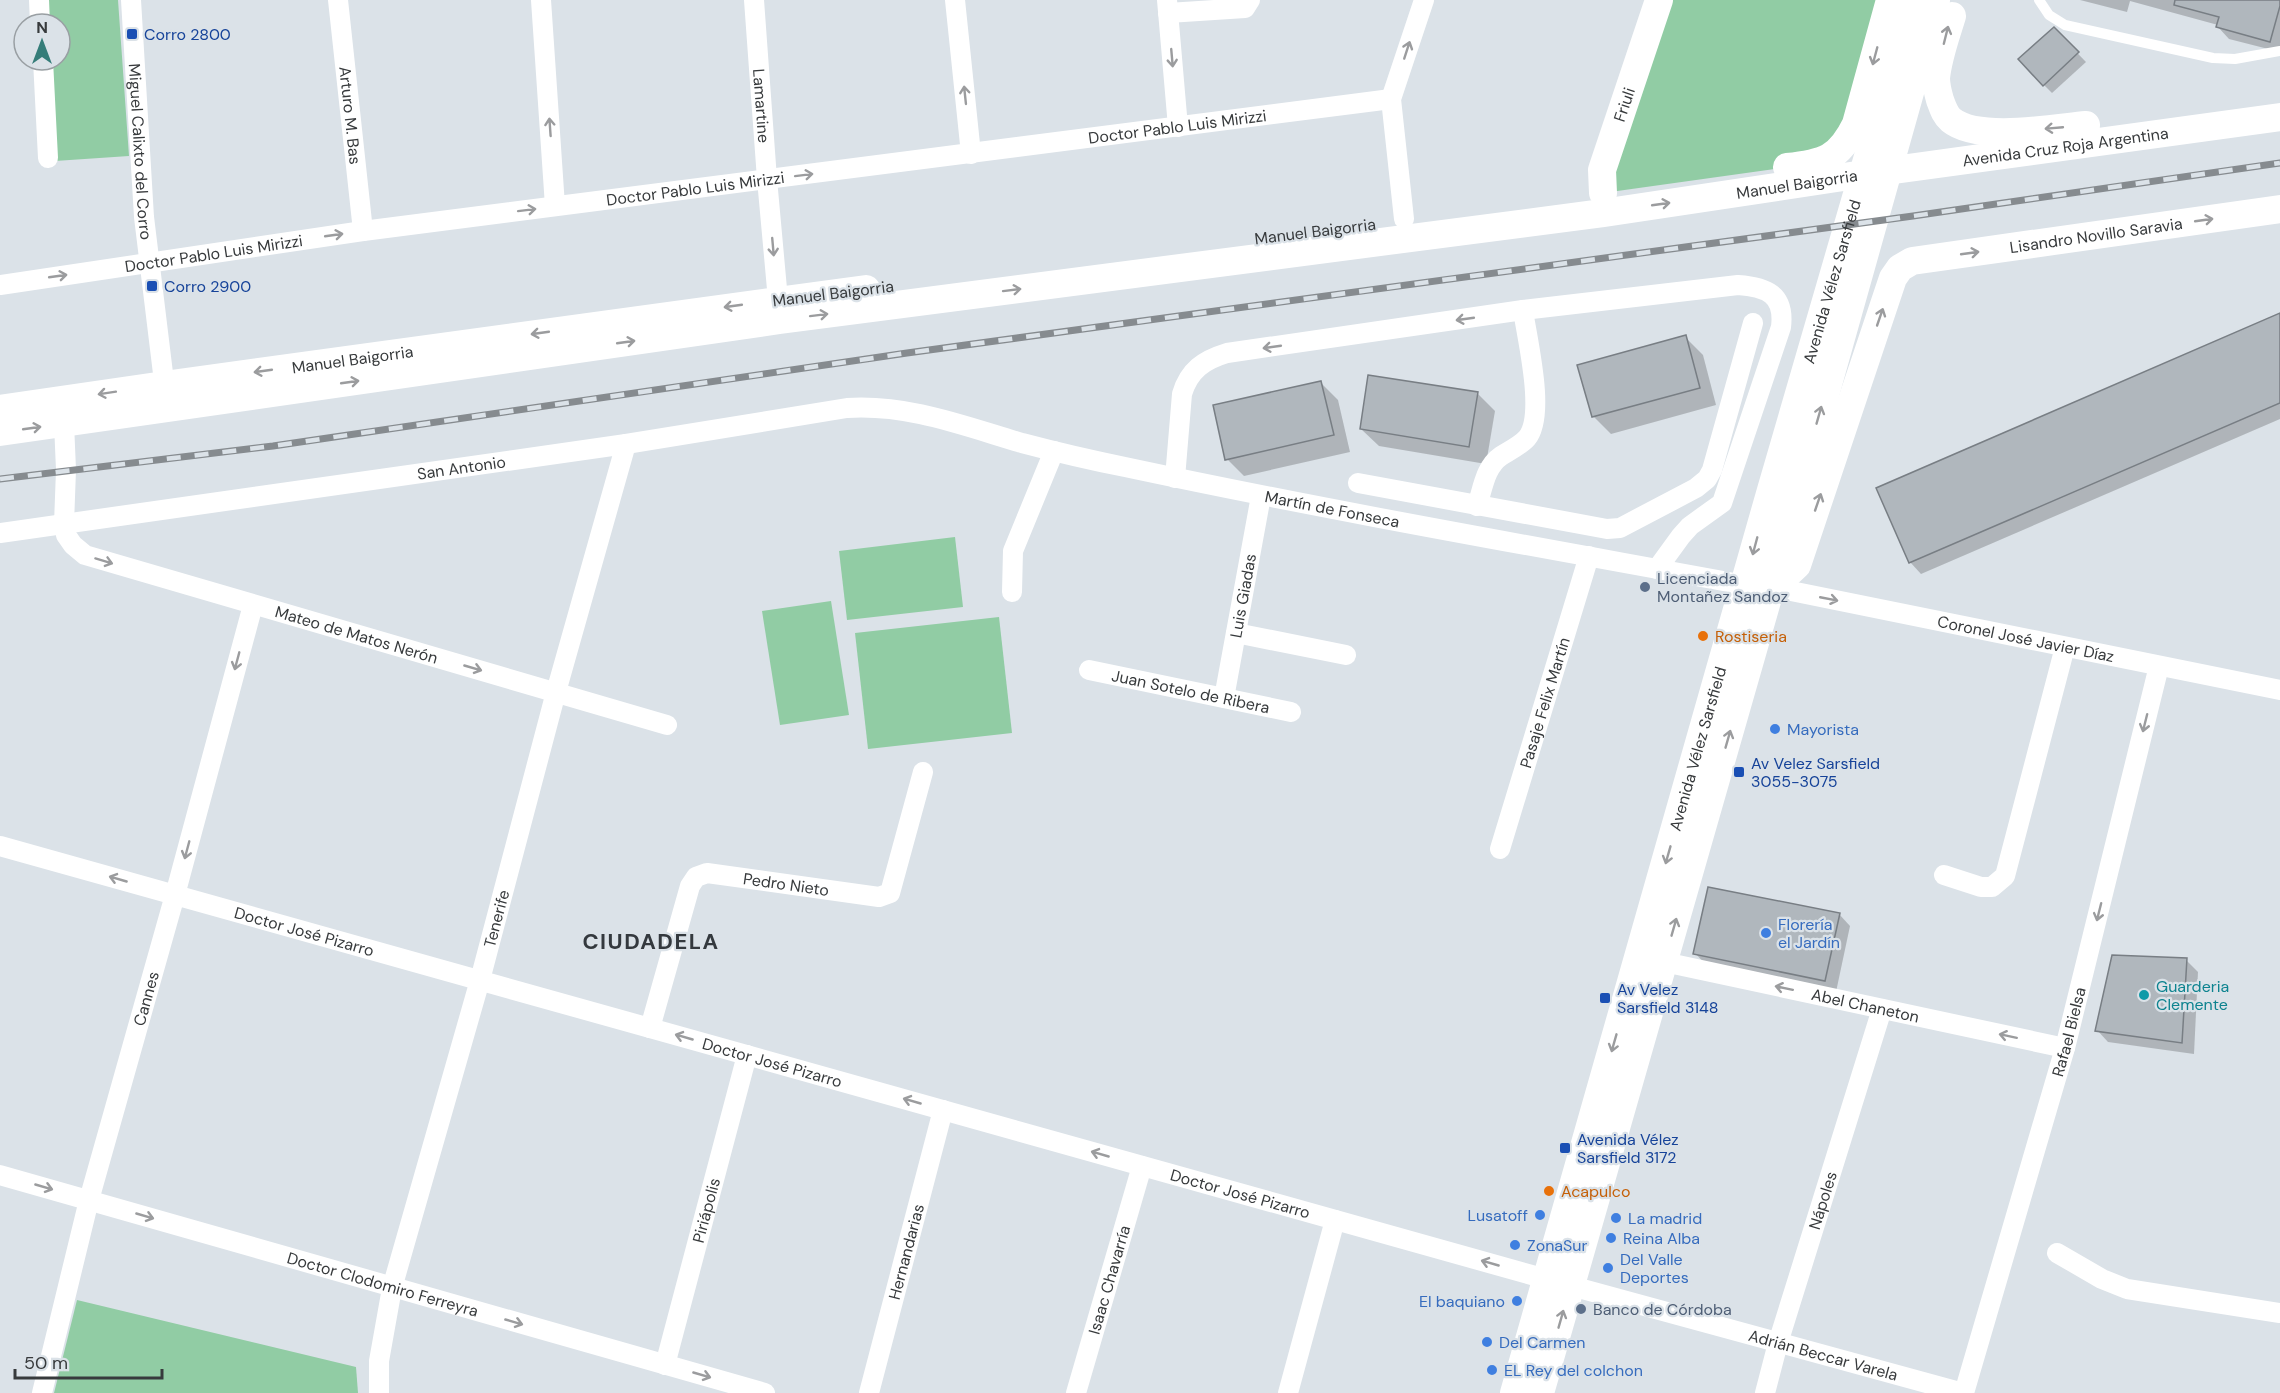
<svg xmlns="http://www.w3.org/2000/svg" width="2280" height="1393" font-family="'DM Sans',sans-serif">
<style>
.green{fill:#91cca4}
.shadow{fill:#0003}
.building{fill:#b0b7bd;stroke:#787e84;stroke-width:1.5}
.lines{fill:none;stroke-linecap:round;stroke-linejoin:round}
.lane{stroke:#fff;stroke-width:10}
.street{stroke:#fff;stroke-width:20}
.secondary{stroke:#fff;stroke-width:28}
.rail-casing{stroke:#868b8f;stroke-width:7}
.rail{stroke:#dbe2e8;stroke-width:4.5;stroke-dasharray:14;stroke-linecap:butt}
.oneway{stroke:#9b9c9e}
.transit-dot{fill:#1a4fb4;stroke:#dbe2e8;stroke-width:2}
.service-dot{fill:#5c6f8a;stroke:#dbe2e8;stroke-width:2}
.food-dot{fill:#e8710a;stroke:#dbe2e8;stroke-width:2}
.shop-dot{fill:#3f7fe0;stroke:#dbe2e8;stroke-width:2}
.culture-dot{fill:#0f9aa8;stroke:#dbe2e8;stroke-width:2}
.labels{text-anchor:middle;stroke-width:4.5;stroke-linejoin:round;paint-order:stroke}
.transit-label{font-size:16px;fill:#164399;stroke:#dbe2e8;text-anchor:start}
.street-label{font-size:16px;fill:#373a3c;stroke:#dbe2e8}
.service-label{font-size:16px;fill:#4e5e75;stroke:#dbe2e8;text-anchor:start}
.food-label{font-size:16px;fill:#c56008;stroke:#dbe2e8;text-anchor:start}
.shop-label{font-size:16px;fill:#366cbe;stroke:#dbe2e8;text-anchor:start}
.culture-label{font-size:16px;fill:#0d838f;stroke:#dbe2e8;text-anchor:start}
.district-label{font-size:22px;font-weight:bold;letter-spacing:1.5px;fill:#34393e;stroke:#dbe2e8}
</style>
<rect width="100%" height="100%" fill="#dbe2e8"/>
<g class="green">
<polygon points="46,0 118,0 129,156 55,161 49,60 60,60 60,24 47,24"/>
<polygon points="1659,0 1890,0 1856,124 1811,164 1603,193"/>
<polygon points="955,537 963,607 847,620 839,551"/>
<polygon points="831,601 849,715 780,725 762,611"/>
<polygon points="999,617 1012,733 868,749 855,633"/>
<polygon points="77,1300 356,1367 358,1393 54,1393"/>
</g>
<g class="shadow">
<polygon points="2080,0 2280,0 2280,52 2229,39 2218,27 2218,25 2130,1 2127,12"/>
<polygon points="2054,29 2086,62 2052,93 2044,85"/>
<polygon points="2280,315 2280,419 1921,574 1910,562"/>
<polygon points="1685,337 1703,355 1716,405 1611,434 1593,416"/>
<polygon points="1321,383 1338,400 1350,452 1244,476 1227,459"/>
<polygon points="1478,394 1495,411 1486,464 1379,446 1361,429"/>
<polygon points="1839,914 1850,926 1836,992 1706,965 1695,953"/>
<polygon points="2186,960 2198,972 2194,1054 2108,1042 2097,1030"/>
</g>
<g class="building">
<polygon points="2175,0 2280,0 2280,6 2270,42 2216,27 2219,17 2174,5"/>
<polygon points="2054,27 2079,52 2043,86 2018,59"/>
<polygon points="2280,313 2280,403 1909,563 1876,488"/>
<polygon points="1686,335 1700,388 1592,417 1577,365"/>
<polygon points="1368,375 1478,392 1469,447 1360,429"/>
<polygon points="1321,381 1334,435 1225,460 1213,405"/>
<polygon points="1708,887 1840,913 1825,981 1693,954"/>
<polygon points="2112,955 2187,958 2182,1043 2095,1031"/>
</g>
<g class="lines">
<polyline class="lane" points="2039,0 2049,15 2065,25 2213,58 2235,59 2280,51"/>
<g class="street">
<polyline points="39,0 40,24"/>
<path id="s1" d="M131,0L144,217L166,398"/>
<path id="s2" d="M338,0L363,231"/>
<polyline points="541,0 555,206"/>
<path id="s3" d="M754,0L767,179L779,311"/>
<polyline points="955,0 971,154"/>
<polyline points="1167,0 1178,127"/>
<polyline points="1168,13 1245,8 1250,0"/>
<polyline points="43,60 48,158"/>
<polyline points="1404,219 1391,99 1424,0"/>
<path id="s4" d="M0,285L363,231L1391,99"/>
<path id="s5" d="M64,423L66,470L64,524L66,535L73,545L85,555L667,725"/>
<path d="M1175,478L1182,394C1189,370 1204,360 1227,353L1523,310L1738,285C1766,287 1785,294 1781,327L1722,503L1690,526L1681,536L1657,569"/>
<polyline points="1358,483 1607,529 1620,528 1696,488 1707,479 1712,470 1753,323"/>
<path d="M1477,506C1483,488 1485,467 1501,456C1509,451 1521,445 1527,438C1546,415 1527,339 1523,310"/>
<path id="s6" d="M0,533L626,444L847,408C908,404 964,426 1022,443C1056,452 1090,460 1125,467C1331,511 1538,547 1745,585"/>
<path id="s7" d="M1771,587L2280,690"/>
<polyline points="1012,592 1013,551 1054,451"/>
<polyline points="1236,633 1346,655"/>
<path id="s8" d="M1089,670L1291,712"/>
<path id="s9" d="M1224,698L1261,496"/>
<path id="s10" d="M0,846L1546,1279L1963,1393"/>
<path id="s11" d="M1500,849L1589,556"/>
<polyline points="1944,875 1981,887 1992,887 2005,876 2065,647"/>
<path id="s12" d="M1664,962L2065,1048"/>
<path id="s13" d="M650,1028L690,886L696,877L707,873L879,897L890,893L923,772"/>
<path id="s14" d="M0,1175L765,1393"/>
<polyline points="2057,1253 2102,1279 2127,1289 2280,1313"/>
<path id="s15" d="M665,1365L747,1055"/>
<path id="s16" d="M42,1393L89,1200L175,895L253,605"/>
<path id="s17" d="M379,1393V1361L392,1288L480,980L556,692L626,444"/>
<path id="s18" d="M869,1393L943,1110"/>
<path id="s19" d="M1076,1393L1142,1166"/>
<polyline points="1288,1393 1335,1220"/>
<path id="s20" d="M1765,1393L1778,1343L1882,1009"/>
<path id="s21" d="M1964,1393L2065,1048L2159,666"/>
</g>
<g class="secondary">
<path d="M1952,16C1946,36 1938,57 1936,78C1936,86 1938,93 1940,100C1943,108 1945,115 1951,120C1978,142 2053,128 2086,125"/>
<path d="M1787,167C1824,163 1839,159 1856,124L1890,0"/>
<path id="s22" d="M1603,193L1602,170L1659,0"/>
<path id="s23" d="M0,409L164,385L866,289"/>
<path id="s24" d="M0,432L780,320L1603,213L1850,176L2280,117"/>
<path id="s25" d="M1780,581L1797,565L1893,278L1900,268L1912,261L2280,209"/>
<path id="s26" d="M1514,1393L1771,490L1878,122L1911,0"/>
<polyline points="1540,1393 1771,587 1936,0"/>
</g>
<defs>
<polyline id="rail" points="0,479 273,446 907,353 1913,216 2280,163"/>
</defs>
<use href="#rail" class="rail-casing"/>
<use href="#rail" class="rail"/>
</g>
<defs><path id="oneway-shaft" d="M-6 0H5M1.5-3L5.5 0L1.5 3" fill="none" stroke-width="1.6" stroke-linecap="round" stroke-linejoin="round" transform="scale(1.5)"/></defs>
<g class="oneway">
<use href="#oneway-shaft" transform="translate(1946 35) rotate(-76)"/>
<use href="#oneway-shaft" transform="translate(1407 50) rotate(-72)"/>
<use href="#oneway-shaft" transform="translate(1875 56) rotate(105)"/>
<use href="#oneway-shaft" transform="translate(1172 58) rotate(85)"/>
<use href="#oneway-shaft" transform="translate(965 95) rotate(-96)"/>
<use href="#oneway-shaft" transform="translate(550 127) rotate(-94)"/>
<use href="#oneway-shaft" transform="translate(2054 128) rotate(175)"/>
<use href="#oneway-shaft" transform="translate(804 175) rotate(-7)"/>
<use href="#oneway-shaft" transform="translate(1661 204) rotate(-8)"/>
<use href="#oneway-shaft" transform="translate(527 210) rotate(-7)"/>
<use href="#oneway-shaft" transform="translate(2204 220) rotate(-8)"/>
<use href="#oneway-shaft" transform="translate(334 235) rotate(-8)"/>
<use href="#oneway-shaft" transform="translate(773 247) rotate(85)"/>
<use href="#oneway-shaft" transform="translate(1970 253) rotate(-8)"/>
<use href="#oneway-shaft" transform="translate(58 276) rotate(-8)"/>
<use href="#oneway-shaft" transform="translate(1012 290) rotate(-7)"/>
<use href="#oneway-shaft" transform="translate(733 306) rotate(172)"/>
<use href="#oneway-shaft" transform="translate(819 315) rotate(-7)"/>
<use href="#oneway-shaft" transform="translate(1880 317) rotate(-71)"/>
<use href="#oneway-shaft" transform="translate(1465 319) rotate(172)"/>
<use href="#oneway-shaft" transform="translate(540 333) rotate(172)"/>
<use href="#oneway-shaft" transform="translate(626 342) rotate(-8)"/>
<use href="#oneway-shaft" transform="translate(1272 347) rotate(172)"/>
<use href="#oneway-shaft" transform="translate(263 371) rotate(172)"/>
<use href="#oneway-shaft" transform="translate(350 382) rotate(-8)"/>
<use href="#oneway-shaft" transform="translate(107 393) rotate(171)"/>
<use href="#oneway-shaft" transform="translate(1819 415) rotate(-74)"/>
<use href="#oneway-shaft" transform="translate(32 428) rotate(-8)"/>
<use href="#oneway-shaft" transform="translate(1818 502) rotate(-71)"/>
<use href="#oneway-shaft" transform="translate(1755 546) rotate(105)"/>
<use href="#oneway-shaft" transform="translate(104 561) rotate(17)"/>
<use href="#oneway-shaft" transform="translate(1829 599) rotate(11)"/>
<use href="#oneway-shaft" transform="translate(237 661) rotate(105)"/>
<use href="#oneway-shaft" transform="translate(473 668) rotate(16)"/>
<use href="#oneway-shaft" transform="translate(2145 723) rotate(104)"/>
<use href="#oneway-shaft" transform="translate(1728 739) rotate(-74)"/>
<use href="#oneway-shaft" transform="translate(187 850) rotate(105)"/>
<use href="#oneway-shaft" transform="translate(1668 855) rotate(106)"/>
<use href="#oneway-shaft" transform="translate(118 879) rotate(-164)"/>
<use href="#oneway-shaft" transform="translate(2099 912) rotate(104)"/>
<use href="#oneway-shaft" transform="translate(1674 927) rotate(-74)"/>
<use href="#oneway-shaft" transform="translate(1784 988) rotate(-168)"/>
<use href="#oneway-shaft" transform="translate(2008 1036) rotate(-168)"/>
<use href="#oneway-shaft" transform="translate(684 1037) rotate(-164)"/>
<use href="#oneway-shaft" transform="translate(1614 1043) rotate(106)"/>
<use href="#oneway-shaft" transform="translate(912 1101) rotate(-164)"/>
<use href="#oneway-shaft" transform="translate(1100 1154) rotate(-164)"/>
<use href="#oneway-shaft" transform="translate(44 1187) rotate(16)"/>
<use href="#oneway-shaft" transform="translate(145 1216) rotate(16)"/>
<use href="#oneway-shaft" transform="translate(1490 1263) rotate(-164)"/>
<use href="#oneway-shaft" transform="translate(1561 1319) rotate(-74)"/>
<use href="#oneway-shaft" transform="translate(514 1322) rotate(16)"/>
<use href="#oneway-shaft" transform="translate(702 1375) rotate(16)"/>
</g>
<g class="transit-dot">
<rect x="126" y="28" width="12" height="12" rx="3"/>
<rect x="146" y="280" width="12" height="12" rx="3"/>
<rect x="1733" y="766" width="12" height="12" rx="3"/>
<rect x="1599" y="992" width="12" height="12" rx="3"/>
<rect x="1559" y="1142" width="12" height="12" rx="3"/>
</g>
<g class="service-dot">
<circle cx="1645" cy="587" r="6"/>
<circle cx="1581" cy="1309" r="6"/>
</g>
<g class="food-dot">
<circle cx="1703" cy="636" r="6"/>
<circle cx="1549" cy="1191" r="6"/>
</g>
<g class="shop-dot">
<circle cx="1775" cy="729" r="6"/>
<circle cx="1766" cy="933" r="6"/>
<circle cx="1540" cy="1215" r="6"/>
<circle cx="1616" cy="1218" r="6"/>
<circle cx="1611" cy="1238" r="6"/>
<circle cx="1515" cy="1245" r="6"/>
<circle cx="1608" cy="1268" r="6"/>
<circle cx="1517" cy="1301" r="6"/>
<circle cx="1487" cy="1342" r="6"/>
<circle cx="1492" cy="1370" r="6"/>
</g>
<circle class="culture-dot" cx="2144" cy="995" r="6"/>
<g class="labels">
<g class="transit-label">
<text x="144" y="40">Corro 2800</text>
<text x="164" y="292">Corro 2900</text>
<text x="1751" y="769">Av Velez Sarsfield<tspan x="1751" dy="18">3055-3075</tspan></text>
<text x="1617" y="995">Av Velez<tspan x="1617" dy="18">Sarsfield 3148</tspan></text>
<text x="1577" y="1145">Avenida Vélez<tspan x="1577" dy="18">Sarsfield 3172</tspan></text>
</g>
<g class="street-label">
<text dy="6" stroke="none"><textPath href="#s22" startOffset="92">Friuli</textPath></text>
<text dy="6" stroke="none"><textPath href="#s3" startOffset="106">Lamartine</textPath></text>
<text dy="6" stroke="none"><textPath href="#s2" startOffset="116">Arturo M. Bas</textPath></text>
<text dy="6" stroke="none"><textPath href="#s4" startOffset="1188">Doctor Pablo Luis Mirizzi</textPath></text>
<text dy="6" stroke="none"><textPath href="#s24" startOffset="2085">Avenida Cruz Roja Argentina</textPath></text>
<text dy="6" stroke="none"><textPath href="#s1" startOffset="152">Miguel Calixto del Corro</textPath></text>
<text dy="6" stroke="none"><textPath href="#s24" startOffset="1814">Manuel Baigorria</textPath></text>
<text dy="6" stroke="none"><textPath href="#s4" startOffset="702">Doctor Pablo Luis Mirizzi</textPath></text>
<text transform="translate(1315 231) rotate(-7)" y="6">Manuel Baigorria</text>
<text dy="6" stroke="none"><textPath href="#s25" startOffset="538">Lisandro Novillo Saravia</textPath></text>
<text dy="6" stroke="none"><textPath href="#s4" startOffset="216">Doctor Pablo Luis Mirizzi</textPath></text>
<text dy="6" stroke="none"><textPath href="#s26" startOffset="1156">Avenida Vélez Sarsfield</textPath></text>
<text transform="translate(833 293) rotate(-7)" y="6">Manuel Baigorria</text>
<text dy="6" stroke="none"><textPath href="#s23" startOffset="356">Manuel Baigorria</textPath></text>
<text dy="6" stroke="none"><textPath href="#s6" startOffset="466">San Antonio</textPath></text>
<text dy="6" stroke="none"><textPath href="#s6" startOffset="1353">Martín de Fonseca</textPath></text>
<text dy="6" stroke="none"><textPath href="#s9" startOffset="104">Luis Giadas</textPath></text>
<text dy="6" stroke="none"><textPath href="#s5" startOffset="423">Mateo de Matos Nerón</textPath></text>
<text dy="6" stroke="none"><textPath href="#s7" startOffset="260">Coronel José Javier Díaz</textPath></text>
<text dy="6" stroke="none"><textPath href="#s8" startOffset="104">Juan Sotelo de Ribera</textPath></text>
<text dy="6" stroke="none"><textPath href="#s11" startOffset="153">Pasaje Felix Martín</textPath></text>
<text dy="6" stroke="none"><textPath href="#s26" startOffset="670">Avenida Vélez Sarsfield</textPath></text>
<text dy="6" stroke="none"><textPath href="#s13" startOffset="250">Pedro Nieto</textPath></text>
<text dy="6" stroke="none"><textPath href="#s17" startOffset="490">Tenerife</textPath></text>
<text dy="6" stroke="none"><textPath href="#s10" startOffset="316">Doctor José Pizarro</textPath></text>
<text dy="6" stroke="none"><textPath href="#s16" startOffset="408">Cannes</textPath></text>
<text dy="6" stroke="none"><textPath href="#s12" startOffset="206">Abel Chaneton</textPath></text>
<text dy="6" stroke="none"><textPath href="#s21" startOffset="376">Rafael Bielsa</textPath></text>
<text dy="6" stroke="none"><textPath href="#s10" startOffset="802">Doctor José Pizarro</textPath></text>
<text dy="6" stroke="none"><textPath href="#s10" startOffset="1288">Doctor José Pizarro</textPath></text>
<text dy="6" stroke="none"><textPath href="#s20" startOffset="201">Nápoles</textPath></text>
<text dy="6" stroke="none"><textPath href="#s15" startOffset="160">Piriápolis</textPath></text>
<text dy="6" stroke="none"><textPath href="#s18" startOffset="146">Hernandarias</textPath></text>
<text dy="6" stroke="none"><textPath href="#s19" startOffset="118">Isaac Chavarría</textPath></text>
<text dy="6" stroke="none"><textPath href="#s14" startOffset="398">Doctor Clodomiro Ferreyra</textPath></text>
<text dy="6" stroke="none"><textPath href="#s10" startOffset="1893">Adrián Beccar Varela</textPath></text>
</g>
<g class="service-label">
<text x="1657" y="584">Licenciada<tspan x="1657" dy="18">Montañez Sandoz</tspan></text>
<text x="1593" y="1315">Banco de Córdoba</text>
</g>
<g class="food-label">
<text x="1715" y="642">Rostiseria</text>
<text x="1561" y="1197">Acapulco</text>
</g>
<g class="shop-label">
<text x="1787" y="735">Mayorista</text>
<text x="1778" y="930">Florería<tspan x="1778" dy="18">el Jardín</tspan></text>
<text x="1528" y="1221" text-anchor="end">Lusatoff</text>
<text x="1628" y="1224">La madrid</text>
<text x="1623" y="1244">Reina Alba</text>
<text x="1527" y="1251">ZonaSur</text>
<text x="1620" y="1265">Del Valle<tspan x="1620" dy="18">Deportes</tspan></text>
<text x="1505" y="1307" text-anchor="end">El baquiano</text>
<text x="1499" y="1348">Del Carmen</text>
<text x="1504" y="1376">EL Rey del colchon</text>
</g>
<g class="culture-label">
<text x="2156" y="992">Guarderia<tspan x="2156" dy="18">Clemente</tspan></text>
</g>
<g class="district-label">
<text x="651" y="949">CIUDADELA</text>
</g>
</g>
<g transform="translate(42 42)"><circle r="28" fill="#dbe2e8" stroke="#999fa3" stroke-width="1.5"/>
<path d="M0-4.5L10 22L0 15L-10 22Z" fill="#357d79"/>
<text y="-9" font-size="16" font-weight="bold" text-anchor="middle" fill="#373a3c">N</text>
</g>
<path d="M15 1369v9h147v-9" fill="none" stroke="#373a3c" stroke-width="3"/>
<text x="24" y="1369" font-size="18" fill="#373a3c" stroke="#dbe2e8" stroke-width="4.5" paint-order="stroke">50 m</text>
</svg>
